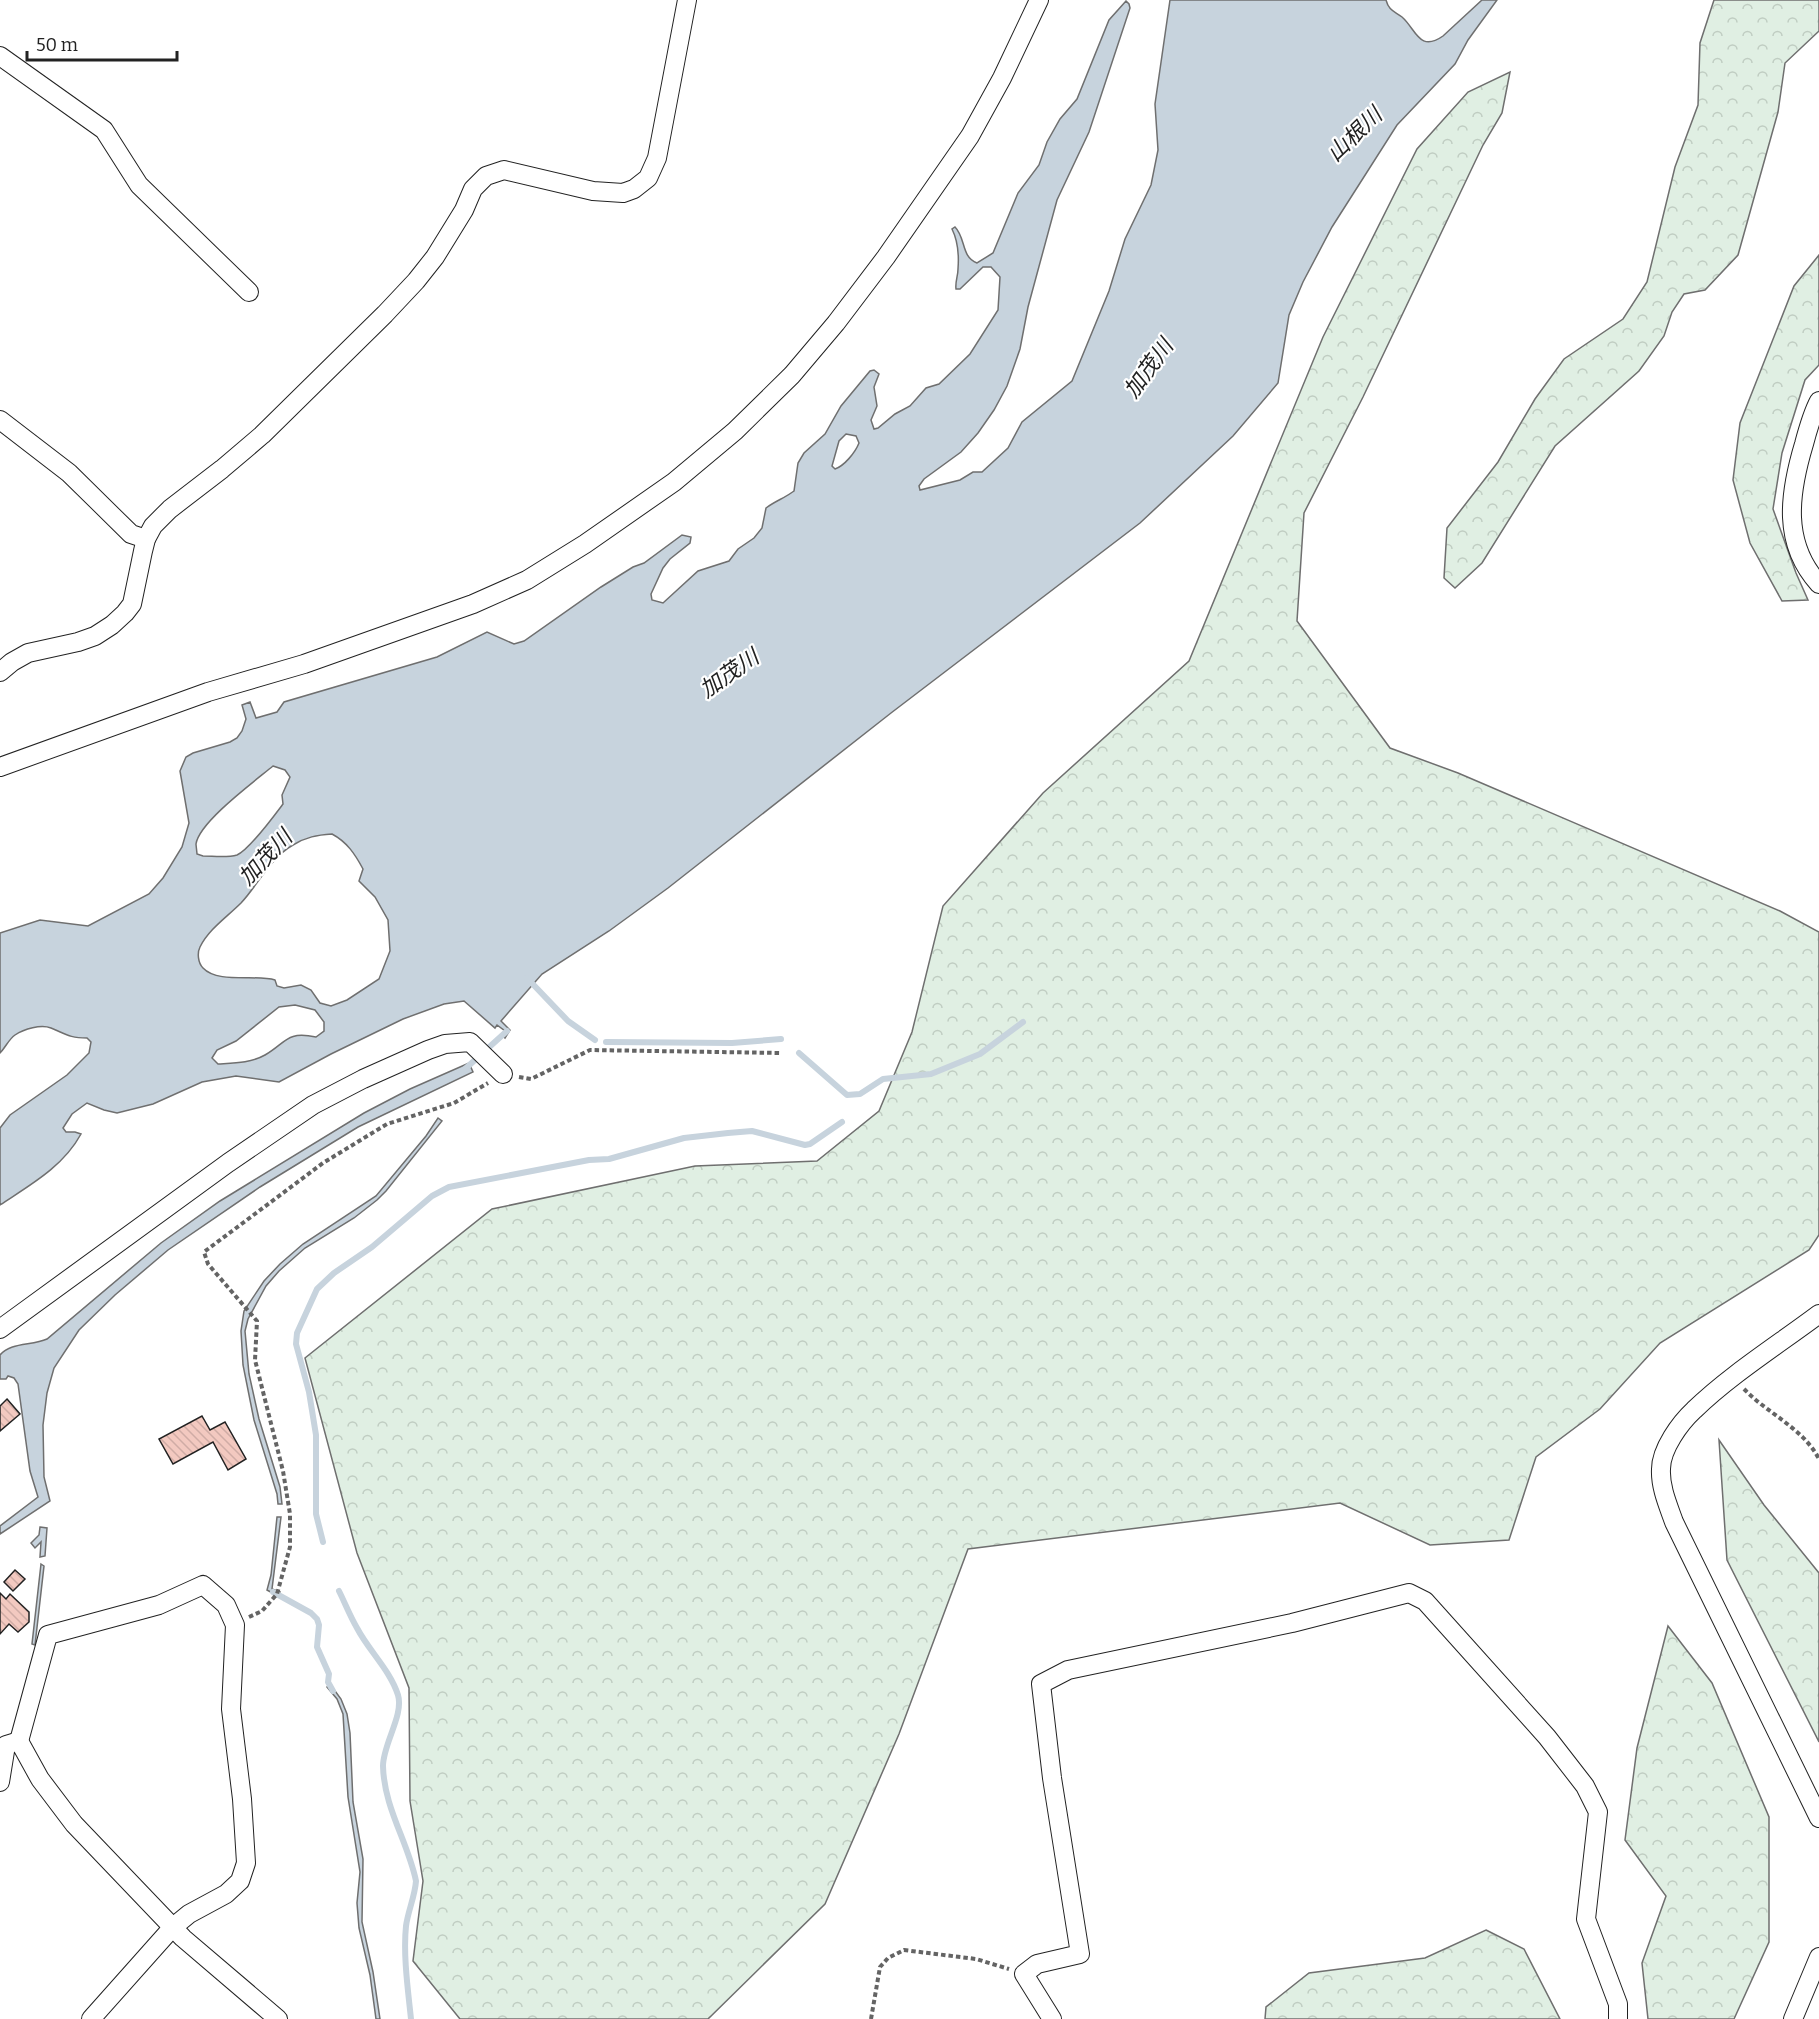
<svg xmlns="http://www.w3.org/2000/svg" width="1819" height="2019" font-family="Bitter,'Noto Sans JP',serif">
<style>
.forest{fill:url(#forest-crowns);stroke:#6f6f6f;stroke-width:1.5}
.water{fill:#c7d3dd;stroke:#6f6f6f;stroke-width:1.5;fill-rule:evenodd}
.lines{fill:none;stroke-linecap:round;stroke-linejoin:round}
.stream{stroke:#c7d3dd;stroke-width:6}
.building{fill:url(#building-back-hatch);stroke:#222;stroke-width:1.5}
.minor-casing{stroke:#222;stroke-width:20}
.path{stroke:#646464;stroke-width:4;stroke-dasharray:4.5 3;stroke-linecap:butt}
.minor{stroke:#fff;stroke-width:18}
.labels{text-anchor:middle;stroke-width:4.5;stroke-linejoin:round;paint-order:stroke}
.water-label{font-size:22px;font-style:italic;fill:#222;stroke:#fff}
</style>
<defs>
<pattern id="forest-crowns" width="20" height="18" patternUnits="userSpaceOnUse" patternTransform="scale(1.5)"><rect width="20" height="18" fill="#e0efe3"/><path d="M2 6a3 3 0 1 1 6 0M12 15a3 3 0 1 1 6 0" fill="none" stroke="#c0cdc2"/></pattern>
<pattern id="building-back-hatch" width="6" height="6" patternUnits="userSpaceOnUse" patternTransform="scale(1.5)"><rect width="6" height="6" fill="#f3c9c0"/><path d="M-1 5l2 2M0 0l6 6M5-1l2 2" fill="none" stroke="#d0aca5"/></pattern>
</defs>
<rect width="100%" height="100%" fill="#fff"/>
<g class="forest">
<polygon points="1714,0 1819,0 1819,31 1785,63 1778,112 1738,255 1705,290 1684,294 1672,312 1664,336 1639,371 1555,446 1482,563 1455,588 1444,578 1447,528 1498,462 1535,399 1564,359 1623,319 1647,282 1675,167 1698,105 1700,43"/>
<polygon points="1510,72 1502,113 1483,145 1363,397 1304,513 1297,621 1390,748 1458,773 1780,911 1819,932 1819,1235 1809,1250 1660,1343 1600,1409 1536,1457 1509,1540 1430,1545 1340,1503 968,1549 899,1734 825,1904 708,2019 460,2019 413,1961 423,1881 410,1801 409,1688 357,1553 305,1358 492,1209 695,1166 817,1161 879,1111 912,1032 943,906 1043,793 1189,661 1323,337 1417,149 1468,92"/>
<polygon points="1819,255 1819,365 1805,380 1782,453 1773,509 1796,573 1808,600 1782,601 1750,543 1733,480 1740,423 1794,286"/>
<polygon points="1719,1440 1764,1505 1819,1573 1819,1742 1727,1560"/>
<polygon points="1668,1626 1712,1683 1769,1817 1769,1942 1734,2019 1648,2019 1642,1963 1666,1896 1625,1840 1637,1748"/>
<polygon points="1486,1930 1524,1949 1560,2019 1265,2019 1266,2007 1309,1973 1425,1958"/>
</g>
<g class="water">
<path d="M1170,0H1386C1389,11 1394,11 1402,17C1416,29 1419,53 1443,36L1482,0H1497L1468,40L1455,64L1397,125L1332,227L1303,282L1289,315L1278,383L1233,436L1140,523L891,713L668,888L609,931L542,974L501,1021L510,1030L505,1038L502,1035L505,1031L497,1025L495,1028L464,1001L444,1004L403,1019L331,1054L279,1082L236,1076L202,1082L153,1104L117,1113L104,1110L87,1103L72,1114L63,1128L66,1132H75L81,1134C63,1167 30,1185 0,1205V1128L10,1115L67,1075L89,1053L91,1042L87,1038C69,1038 66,1034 51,1028C41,1024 24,1029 15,1035C9,1039 5,1048 0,1053V933L40,920L88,926L149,894L163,878L182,847L189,823L180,771L186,757L193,753L230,742L237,738L242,731L246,719L242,705L250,702L256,718L277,712L284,702L437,657L487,632L514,644L524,641L601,587L633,567L644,563L682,535L691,537L690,543L670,559L663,568L651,594L652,600L663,603L698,571L729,561L738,549L754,538L762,528L766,508C775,501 785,498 794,491L798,463L804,453L825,434L841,406L870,371L874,370L879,374L874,387L877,406L871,420L874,429L878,428L895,414L910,406L926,388L939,384L970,354L998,310L1000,277L991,267H983L960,289H956C955,282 958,276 958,269C959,256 958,241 952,229L955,227C966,238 961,257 977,263L993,253L1018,193L1039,165L1047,142L1060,119L1077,99L1109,20L1126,1L1129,4L1130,8L1089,132L1057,200L1028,307L1020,349L1007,386L994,410L978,433L961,452L924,479L919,486L920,490L960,480L973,472H982L1008,448L1022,422L1072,381L1109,291L1125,239L1151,185L1158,150L1155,104ZM846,434L856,436L859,443C855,453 844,466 835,469L832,466L839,441ZM273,766L285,770L290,777L282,795L283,804C274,816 249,850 237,855C227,858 213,856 203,856L197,854C197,853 196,845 196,844C199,822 255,781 273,766ZM332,834C347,842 355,854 363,869L359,881L375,897L388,920L390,951L379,979L347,1000L331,1006L320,1003L311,990L301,985L284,988L277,986L275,980C256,974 218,984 203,968C198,963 197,953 200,947C209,929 227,917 241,903C258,885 270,858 293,845C306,837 317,835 332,834ZM295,1005L315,1010L324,1022V1031L316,1037C286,1031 287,1042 265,1055C251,1063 234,1063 218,1064L212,1058L217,1050L236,1041L279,1007Z"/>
<path d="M469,1063L473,1072L358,1127L260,1187L168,1250L115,1295L79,1330L54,1368L47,1393L43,1425L44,1477L50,1501L0,1534V1526L38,1497L30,1471L18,1384L14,1378L8,1376L6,1379H0V1355C11,1342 32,1346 47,1339L161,1243L220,1201L364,1113L410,1089Z"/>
<polygon points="438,1118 442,1121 386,1191 377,1200 354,1218 305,1248 279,1271 266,1286 248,1319 245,1331 249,1374 259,1419 280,1487 282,1504 278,1504 277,1494 254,1420 243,1365 241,1331 244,1311 264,1281 280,1264 303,1244 376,1196 426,1136"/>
<polygon points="277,1517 281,1517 272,1589 280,1592 278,1596 267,1590 271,1575"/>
<polygon points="40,1527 47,1528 45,1556 40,1557 41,1542 35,1548 31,1543 39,1535"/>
<polygon points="41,1564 44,1566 35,1645 32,1644"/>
<polygon points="330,1684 341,1699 347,1714 350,1733 353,1802 363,1859 362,1922 373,1972 380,2019 376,2019 370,1975 359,1928 357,1903 360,1872 348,1797 343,1714 337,1699 327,1687"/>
</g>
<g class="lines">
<g class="stream">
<polyline points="527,978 568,1021 595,1040"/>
<polyline points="606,1042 732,1043 781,1039"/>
<polyline points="799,1053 847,1095 860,1094 883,1079 931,1074 980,1054 1023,1022"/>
<polyline points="465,1069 507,1031"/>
<polyline points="323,1542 316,1514 316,1435 309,1392 296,1344 297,1333 317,1289 334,1273 372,1247 432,1196 449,1187 589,1160 609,1159 684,1138 728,1133 752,1131 805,1145 810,1144 842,1122"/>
<path d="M339,1591C345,1603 350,1616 357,1628C369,1651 390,1670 398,1695C404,1715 383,1744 383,1766C384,1808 408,1842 416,1881C415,1896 408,1911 406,1926C403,1955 408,1990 411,2019"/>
<polyline points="273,1592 311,1613 317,1619 319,1625 317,1647 329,1674 328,1682 333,1691"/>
</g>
</g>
<g class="building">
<polygon points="7,1399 20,1414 0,1431 0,1406"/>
<polygon points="202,1416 210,1430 225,1422 246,1459 228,1470 213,1442 173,1464 159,1439"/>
<polygon points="15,1570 25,1579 13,1591 4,1582"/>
<polygon points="0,1593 6,1599 10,1594 29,1612 29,1622 18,1632 9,1624 0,1634"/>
</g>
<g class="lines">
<defs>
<g id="minor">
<polyline points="0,56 104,130 139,185 249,292"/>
<path d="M1819,401C1812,414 1808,429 1804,444C1789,494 1782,543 1819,584"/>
<polyline points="0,420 69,473 131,534 146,539"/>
<polyline points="0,672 12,662 28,653 78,642 95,636 112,625 125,613 132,604 143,551 146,539 153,526 170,509 222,469 262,435 385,314 416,281 435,257 464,210 473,189 486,176 504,170 593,191 623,193 634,189 648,178 657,158 687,0"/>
<polyline points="0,767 208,692 304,664 473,604 527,580 585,544 674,482 735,431 792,375 836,323 886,257 970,136 1002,78 1039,0"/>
<path d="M1819,1314C1779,1344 1730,1375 1694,1410C1680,1423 1661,1449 1661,1469C1660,1487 1668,1505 1674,1522L1819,1818"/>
<polyline points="0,1329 228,1163 313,1105 363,1079 428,1050 445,1044 470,1042 503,1074"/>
<polyline points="19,1741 48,1635 159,1605 203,1585 226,1605 235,1625 231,1709 242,1799 246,1863 240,1881 226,1894 189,1914 172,1928 91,2019"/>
<polyline points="0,1782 6,1745 19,1741 40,1779 74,1824 183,1938 278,2019"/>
<polyline points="1052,2019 1024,1974 1037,1964 1080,1954 1052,1778 1041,1684 1068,1670 1292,1623 1409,1593 1425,1601 1547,1737 1585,1786 1598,1812 1586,1919 1618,2004 1618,2019"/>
<polyline points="1793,2019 1819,1957"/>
</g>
</defs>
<use href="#minor" class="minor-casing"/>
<g class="path">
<polyline points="519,1077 531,1079 590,1050 782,1053"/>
<path d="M1744,1389C1768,1414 1803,1428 1819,1459"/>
<polyline points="249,1617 262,1611 277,1594 290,1547 290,1514 283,1471 255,1360 257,1321 208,1264 204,1252 323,1163 387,1124 454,1103 488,1083"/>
<polyline points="871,2019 880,1967 888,1958 904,1950 976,1959 1009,1969"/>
</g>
<use href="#minor" class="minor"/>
</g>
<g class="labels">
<g class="water-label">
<text transform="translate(1354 134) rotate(-44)" y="8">山根川</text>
<text transform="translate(1148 368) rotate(-54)" y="8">加茂川</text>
<text transform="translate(729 673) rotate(-35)" y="8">加茂川</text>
<text transform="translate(265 857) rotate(-47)" y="8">加茂川</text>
</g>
</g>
<path d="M27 51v9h150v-9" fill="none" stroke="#222222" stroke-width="3"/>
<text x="36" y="51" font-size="18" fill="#222222" stroke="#ffffff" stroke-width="4.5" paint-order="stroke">50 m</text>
</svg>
